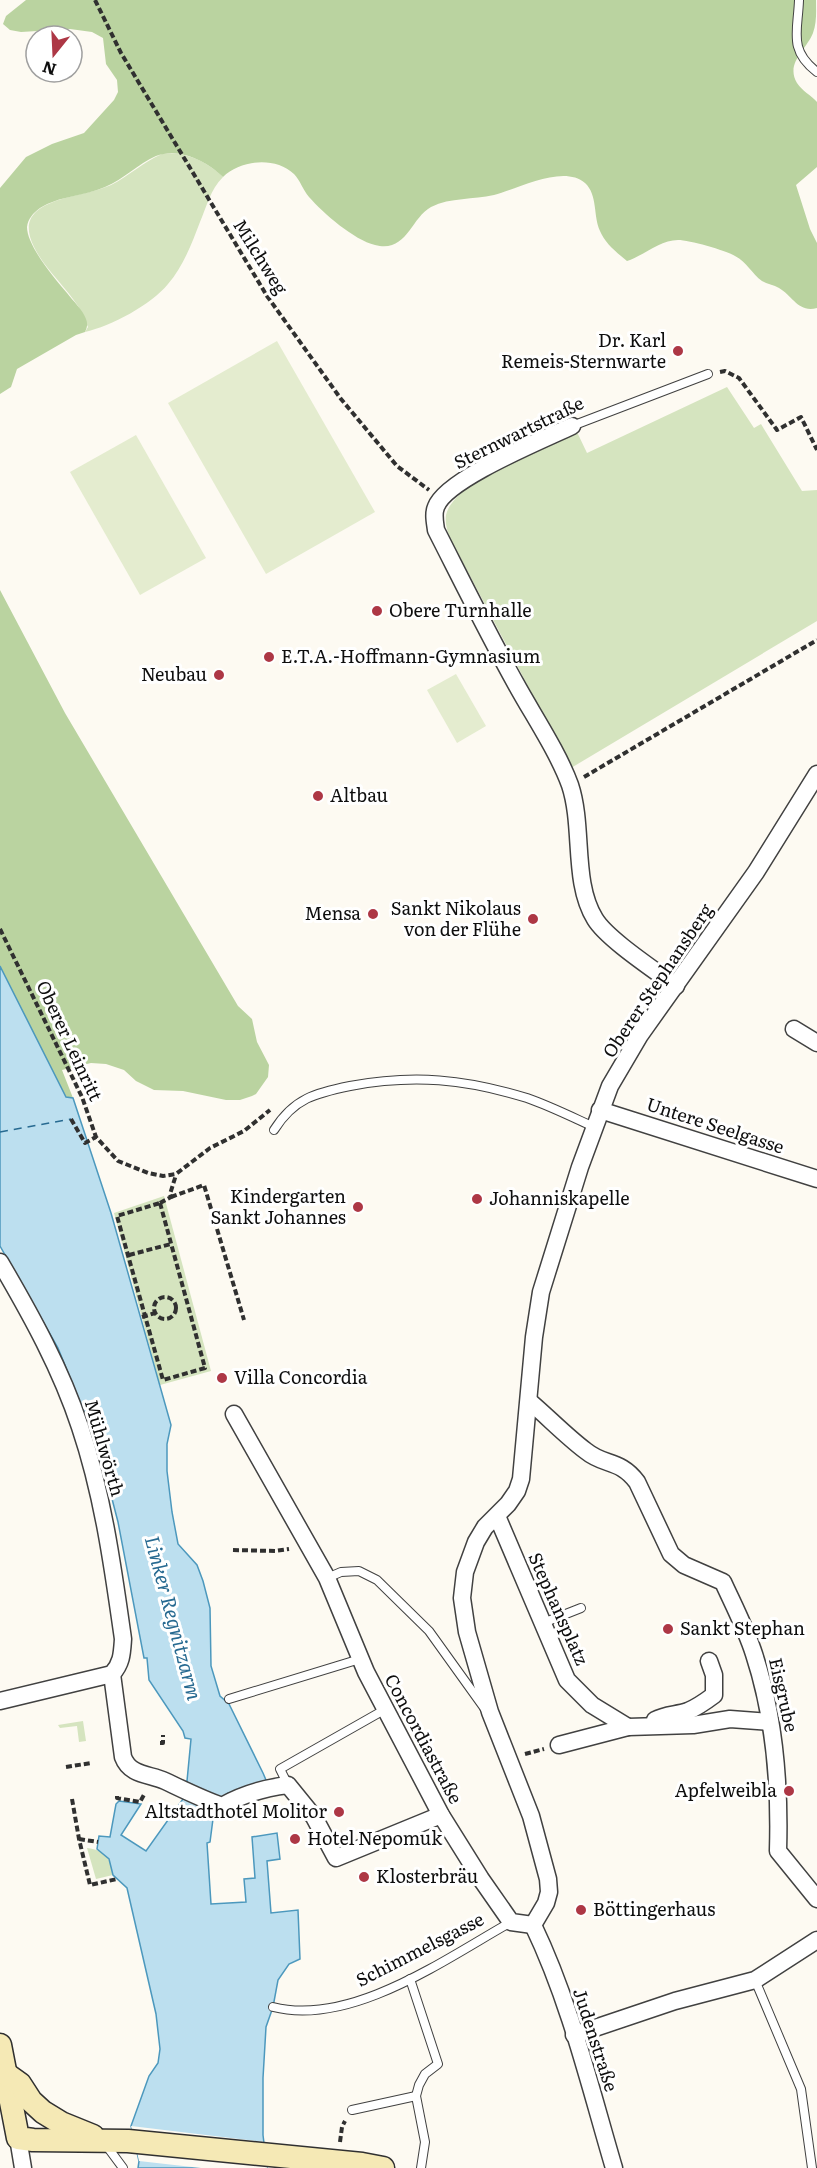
<svg xmlns="http://www.w3.org/2000/svg" width="817" height="2168" font-family="Literata,serif">
<style>
.green{fill:#d5e4bf}
.forest{fill:#bad3a0}
.pitch{fill:#e4eccf}
.water{fill:#bcdfef;stroke:#4c98bd;stroke-width:1.5}
.pier{fill:#fdfaf2}
.lines{fill:none;stroke-linecap:round;stroke-linejoin:round}
.ferry{stroke:#276a91;stroke-width:1.5;stroke-dasharray:8 6;stroke-linecap:butt}
.lane-casing{stroke:#414141;stroke-width:10}
.street-casing{stroke:#414141;stroke-width:19}
.secondary-casing{stroke:#303030;stroke-width:25}
.path{stroke:#303030;stroke-width:4;stroke-dasharray:6 3;stroke-linecap:butt}
.lane{stroke:#fff;stroke-width:8}
.street{stroke:#fff;stroke-width:16}
.secondary{stroke:#f5e9b5;stroke-width:22}
.poi-dot{fill:#ad3745;stroke:#fff;stroke-width:2}
.labels{text-anchor:middle;stroke-width:6;stroke-linejoin:round;paint-order:stroke}
.street-label{font-size:18px;fill:#0e0e0e;stroke:#fff}
.poi-label{font-size:18px;fill:#0e0e0e;stroke:#fff;text-anchor:start}
.water-label{font-size:20px;font-style:italic;fill:#276a91;stroke:#fff}
</style>
<rect width="100%" height="100%" fill="#fdfaf2"/>
<g class="green">
<path d="M162,154C185,151 207,161 223,177C210,190 207,206 200,222C192,243 183,267 168,284C151,305 111,326 85,332L88,327C84,320 82,313 78,306C65,286 45,269 34,247C9,197 81,199 111,185C129,176 143,162 162,154Z"/>
<path d="M727,387L754,428L761,424L802,491L817,490V621L571,768L450,538C447,531 445,523 446,515C454,480 545,447 577,432L587,453Z"/>
<polygon points="164,1196 211,1371 160,1385 114,1213"/>
<polygon points="83,1721 86,1741 79,1742 77,1726 60,1728 58,1725"/>
<path d="M87,1848C107,1851 109,1857 113,1875L96,1879Z"/>
</g>
<g class="forest">
<path d="M26,0H816C816,11 817,22 813,33C807,49 785,63 797,83C802,91 811,95 817,102V167L796,185L810,229L817,243V308C798,313 793,296 779,288C774,285 767,284 762,281C752,274 747,262 735,256C725,250 689,240 678,240C660,240 643,256 627,261C616,252 605,243 600,231C593,216 598,195 585,183C563,164 518,189 494,195C473,200 451,197 431,207C410,219 407,253 375,245C354,240 323,213 309,197C303,190 300,180 294,174C275,156 240,160 223,177C207,161 179,147 156,156C138,164 124,179 105,187C84,196 59,196 40,208C33,213 28,219 27,227C27,246 55,279 67,293C73,301 83,310 86,319C88,324 87,328 85,332L76,335L17,369L11,387L0,394V188L26,157L52,144L84,133L114,100L118,92L117,80L106,64L103,38L92,32L70,29L21,32L10,30L3,24L6,16Z"/>
<polygon points="0,590 65,713 238,1006 252,1019 257,1042 269,1065 268,1077 256,1094 252,1096 240,1100 226,1100 183,1091 154,1090 136,1081 124,1070 106,1064 91,1063 62,1070 73,1098 66,1097 6,982 0,966"/>
</g>
<g class="pitch">
<polygon points="277,341 375,512 266,574 168,403"/>
<polygon points="136,435 206,558 140,595 70,472"/>
<polygon points="456,674 486,726 457,743 427,690"/>
</g>
<polygon class="water" points="0,966 66,1097 73,1098 111,1213 171,1425 167,1444 167,1471 172,1512 178,1544 197,1565 203,1581 210,1608 211,1666 220,1696 229,1704 263,1773 269,1787 228,1793 216,1819 213,1819 210,1842 207,1843 211,1904 246,1902 244,1879 255,1878 252,1837 277,1833 280,1859 267,1861 271,1913 298,1910 300,1959 289,1964 278,1980 273,2007 266,2027 263,2078 263,2135 267,2168 138,2168 139,2161 131,2126 149,2076 158,2063 160,2049 156,2014 127,1888 113,1875 109,1859 97,1849 99,1836 110,1837 116,1804 119,1801 141,1804 121,1835 146,1851 183,1799 187,1781 191,1739 185,1738 183,1731 149,1680 147,1658 144,1658 118,1522 104,1468 83,1410 58,1348 0,1246"/>
<polygon class="pier" points="131,2126 264,2142 267,2168 201,2168 139,2161"/>
<g class="lines">
<polyline class="ferry" points="0,1132 71,1119"/>
<defs>
<g id="lane">
<path d="M799,0C798,31 788,50 817,72"/>
<polyline points="572,426 708,374"/>
<path d="M274,1130C294,1098 316,1093 350,1086C414,1074 465,1079 527,1098C550,1106 572,1117 594,1127"/>
<polyline points="327,1578 341,1572 359,1571 377,1580 429,1631 485,1709"/>
<polyline points="543,1623 581,1608"/>
<polyline points="229,1699 360,1659"/>
<polyline points="288,1785 280,1769 384,1710"/>
<polyline points="410,1979 438,2064 425,2074 419,2085 416,2096 425,2142 421,2168"/>
<polyline points="755,1980 801,2089 812,2168"/>
<path d="M273,2007C351,2027 445,1959 511,1922"/>
<polyline points="352,2110 416,2096"/>
<polyline points="106,2145 123,2168"/>
</g>
<g id="street">
<path d="M572,426C543,440 446,479 436,507C433,514 435,522 436,530C462,581 488,634 516,684C533,715 558,752 570,785C584,827 572,882 595,919C607,939 656,971 676,986"/>
<polyline points="794,1029 817,1043"/>
<polyline points="600,1110 817,1179"/>
<path d="M0,1262C31,1315 61,1369 80,1427C103,1495 113,1568 123,1639C122,1653 122,1663 112,1674L0,1701"/>
<path d="M529,1401C548,1417 566,1436 586,1451C604,1466 620,1459 637,1482L671,1554L684,1565L723,1582C734,1606 746,1629 754,1654C775,1718 780,1785 778,1851L817,1899"/>
<polyline points="234,1414 327,1578 366,1672 441,1815 481,1879 511,1922 533,1925"/>
<polyline points="497,1516 567,1680 592,1705 628,1727"/>
<path d="M112,1674L123,1757C130,1776 150,1774 165,1781C184,1790 202,1799 222,1806C243,1794 264,1788 288,1785L314,1817L336,1858L441,1815"/>
<path d="M655,1720C666,1714 677,1715 688,1711C698,1707 706,1701 714,1695V1675L709,1661"/>
<polyline points="559,1745 628,1727 693,1725 730,1719 770,1722"/>
<polyline points="533,1925 546,1903 549,1892 548,1879 531,1816 490,1712 467,1632 462,1598 465,1572 476,1542 485,1527 508,1504 517,1491 521,1479 534,1337 541,1292 580,1167 610,1086 640,1035 756,872 817,774"/>
<path d="M533,1925C570,2002 590,2087 614,2168"/>
<polyline points="574,2035 675,2001 755,1980 817,1940"/>
<polyline points="18,2138 23,2168"/>
</g>
<g id="secondary">
<polyline points="0,2045 18,2138 33,2140 128,2141 362,2164 383,2168"/>
<polyline points="6,2074 20,2084 31,2101 43,2112 61,2123 93,2136"/>
</g>
</defs>
<use href="#lane" class="lane-casing"/>
<use href="#street" class="street-casing"/>
<use href="#secondary" class="secondary-casing"/>
<g class="path">
<polyline points="95,0 121,53 267,296 341,399 397,466 429,490"/>
<polyline points="720,372 725,371 739,378 777,430 801,417 817,450"/>
<polyline points="584,777 817,640"/>
<polyline points="0,929 82,1097 96,1137 118,1161 148,1173 163,1176 176,1174 210,1148 244,1131 270,1110"/>
<polyline points="71,1119 85,1143 96,1137"/>
<polyline points="171,1197 204,1185 244,1320"/>
<polygon points="160,1203 205,1368 163,1380 117,1216"/>
<polyline points="160,1203 171,1197 170,1194 176,1175"/>
<polyline points="129,1255 171,1244"/>
<circle cx="165" cy="1308" r="11"/>
<polyline points="142,1317 155,1313"/>
<polyline points="233,1550 275,1551 289,1549"/>
<polyline points="160,1743 163,1743 163,1735"/>
<polyline points="525,1754 544,1749"/>
<polyline points="66,1767 91,1763"/>
<polyline points="117,1796 117,1798 140,1802 145,1793"/>
<polyline points="72,1799 79,1839 90,1885 117,1879"/>
<polyline points="79,1839 98,1842"/>
<polyline points="340,2142 342,2127 345,2121"/>
</g>
<use href="#lane" class="lane"/>
<use href="#street" class="street"/>
<use href="#secondary" class="secondary"/>
</g>
<g class="poi-dot">
<circle cx="678" cy="351" r="6"/>
<circle cx="377" cy="611" r="6"/>
<circle cx="269" cy="657" r="6"/>
<circle cx="219" cy="675" r="6"/>
<circle cx="318" cy="796" r="6"/>
<circle cx="373" cy="914" r="6"/>
<circle cx="533" cy="919" r="6"/>
<circle cx="477" cy="1199" r="6"/>
<circle cx="358" cy="1207" r="6"/>
<circle cx="222" cy="1378" r="6"/>
<circle cx="668" cy="1629" r="6"/>
<circle cx="789" cy="1791" r="6"/>
<circle cx="339" cy="1812" r="6"/>
<circle cx="295" cy="1839" r="6"/>
<circle cx="364" cy="1877" r="6"/>
<circle cx="581" cy="1910" r="6"/>
</g>
<g class="labels">
<g class="street-label">
<text transform="translate(260 257) rotate(58)" y="6">Milchweg</text>
<text transform="translate(519 433) rotate(-26)" y="6">Sternwartstraße</text>
<text transform="translate(658 981) rotate(-56)" y="6">Oberer Stephansberg</text>
<text transform="translate(69 1041) rotate(65)" y="6">Oberer Leinritt</text>
<text transform="translate(715 1126) rotate(18)" y="6">Untere Seelgasse</text>
<text transform="translate(104 1448) rotate(74)" y="6">Mühlwörth</text>
<text transform="translate(558 1609) rotate(66)" y="6">Stephansplatz</text>
<text transform="translate(783 1695) rotate(77)" y="6">Eisgrube</text>
<text transform="translate(423 1739) rotate(62)" y="6">Concordiastraße</text>
<text transform="translate(420 1950) rotate(-27)" y="6">Schimmelsgasse</text>
<text transform="translate(595 2040) rotate(72)" y="6">Judenstraße</text>
</g>
<g class="poi-label">
<text x="666" y="347" text-anchor="end">Dr. Karl<tspan x="666" dy="21">Remeis-Sternwarte</tspan></text>
<text x="389" y="617">Obere Turnhalle</text>
<text x="281" y="663">E.T.A.-Hoffmann-Gymnasium</text>
<text x="207" y="681" text-anchor="end">Neubau</text>
<text x="330" y="802">Altbau</text>
<text x="521" y="915" text-anchor="end">Sankt Nikolaus<tspan x="521" dy="21">von der Flühe</tspan></text>
<text x="361" y="920" text-anchor="end">Mensa</text>
<text x="346" y="1203" text-anchor="end">Kindergarten<tspan x="346" dy="21">Sankt Johannes</tspan></text>
<text x="489" y="1205">Johanniskapelle</text>
<text x="234" y="1384">Villa Concordia</text>
<text x="680" y="1635">Sankt Stephan</text>
<text x="777" y="1797" text-anchor="end">Apfelweibla</text>
<text x="327" y="1818" text-anchor="end">Altstadthotel Molitor</text>
<text x="307" y="1845">Hotel Nepomuk</text>
<text x="376" y="1883">Klosterbräu</text>
<text x="593" y="1916">Böttingerhaus</text>
</g>
<g class="water-label">
<text transform="translate(173 1618) rotate(75)" y="7">Linker Regnitzarm</text>
</g>
</g>
<g transform="translate(54 54) rotate(198)"><circle r="28" fill="#ffffff" stroke="#9f9f9f" stroke-width="1.5"/>
<path d="M0-4.5L10 22L0 15L-10 22Z" fill="#ad3745"/>
<text y="-9" font-size="16" font-weight="bold" text-anchor="middle" fill="#0e0e0e">N</text>
</g>
</svg>
